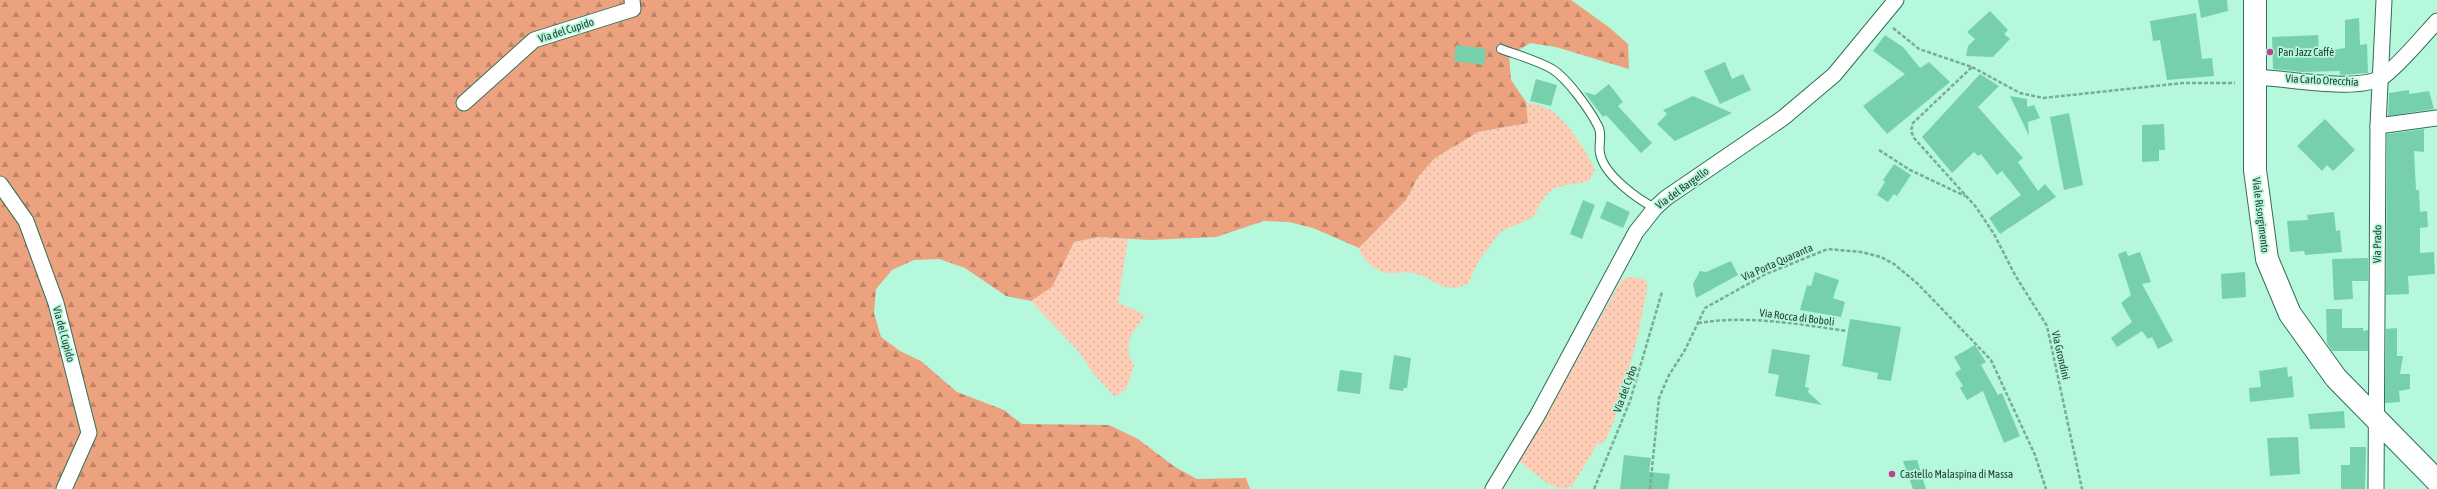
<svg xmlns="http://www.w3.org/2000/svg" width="2437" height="489" font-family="'Asap Condensed',sans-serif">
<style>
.green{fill:url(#green-dots)}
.forest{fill:url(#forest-firs)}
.building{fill:#77d0ac}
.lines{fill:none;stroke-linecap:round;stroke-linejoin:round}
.lane-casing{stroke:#2f7057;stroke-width:10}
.street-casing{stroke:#2f7057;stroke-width:17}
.primary-casing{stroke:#2f7057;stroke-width:24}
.path{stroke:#79ac96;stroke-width:2.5;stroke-dasharray:4 2;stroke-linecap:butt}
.lane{stroke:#fff;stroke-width:8}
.street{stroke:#fff;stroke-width:15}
.primary{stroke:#fff;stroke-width:22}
.poi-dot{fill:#be408e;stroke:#b5f8db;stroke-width:1.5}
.labels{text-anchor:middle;stroke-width:3.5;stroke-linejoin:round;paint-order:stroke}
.street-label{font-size:11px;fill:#233e33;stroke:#b5f8db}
.poi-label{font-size:11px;fill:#233e33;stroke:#b5f8db;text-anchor:start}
</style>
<defs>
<pattern id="green-dots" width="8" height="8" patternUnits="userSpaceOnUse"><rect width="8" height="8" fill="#fdcdb6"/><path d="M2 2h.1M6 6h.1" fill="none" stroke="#d9b19d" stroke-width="1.8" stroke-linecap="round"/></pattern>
<pattern id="forest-firs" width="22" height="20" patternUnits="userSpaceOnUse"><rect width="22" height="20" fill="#eca27f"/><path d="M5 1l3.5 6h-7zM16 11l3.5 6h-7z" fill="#bf8569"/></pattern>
</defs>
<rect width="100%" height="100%" fill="#b5f8db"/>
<g class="green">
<path d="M1526,102C1533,104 1544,106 1550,110C1566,119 1588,154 1595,170L1589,181L1554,188L1545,196L1533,217L1500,232L1478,262L1468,284C1442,295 1435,278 1413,273C1404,271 1396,274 1388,273C1375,271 1362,260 1359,248L1406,200L1418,177L1435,158L1478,132L1528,123Z"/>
<path d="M1099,237L1128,239L1118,302L1145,315C1131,335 1122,342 1134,366L1126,389L1115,397L1094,374L1079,352L1031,301L1052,287L1074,242Z"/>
<polygon points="1627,277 1644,279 1647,284 1647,290 1637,340 1614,421 1605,441 1597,445 1572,486 1562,489 1547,483 1519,461 1621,281"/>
</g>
<polygon class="forest" points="0,0 1571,0 1610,28 1628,44 1629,69 1556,47 1530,43 1509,56 1511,80 1526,102 1528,123 1478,132 1435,158 1418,177 1406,200 1359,248 1313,228 1289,222 1264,221 1216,237 1150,240 1099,237 1074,242 1052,287 1031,301 1006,296 965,268 939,259 914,260 892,270 876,289 874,313 881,337 900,351 921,361 957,392 1004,410 1022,424 1109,425 1138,439 1175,467 1197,479 1246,478 1250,489 0,489"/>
<g class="building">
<polygon points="2198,0 2227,0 2228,11 2201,18"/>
<polygon points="1990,11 2008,30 2004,34 2010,39 1993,57 1966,56 1968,46 1975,39 1967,32"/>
<polygon points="2196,13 2202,59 2212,58 2214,76 2167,80 2160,40 2153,41 2150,21"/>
<polygon points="2359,18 2360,45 2367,44 2368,73 2340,75 2340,71 2302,72 2273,69 2272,37 2318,35 2319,52 2345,48 2345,20"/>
<polygon points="1885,35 1903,47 1920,68 1929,62 1950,82 1887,134 1863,106 1905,74 1873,51"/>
<polygon points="1456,45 1486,49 1484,65 1454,61"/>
<polygon points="1725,62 1732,79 1743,74 1751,90 1720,104 1704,71"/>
<polygon points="1980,74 1999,86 1978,107 2023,158 2018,162 2038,191 2045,184 2056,197 2000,234 1989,218 2021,195 2002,171 1997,175 1981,154 1978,156 1974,152 1952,173 1922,137"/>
<polygon points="1536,79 1557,85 1551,106 1530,101"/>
<polygon points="1609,84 1623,102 1618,106 1652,143 1641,153 1606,115 1603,117 1584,92 1595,95"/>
<polygon points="2409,90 2409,94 2429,91 2434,109 2388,116 2389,93"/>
<polygon points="1693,96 1732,113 1675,141 1657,124 1667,114 1663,110"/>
<polygon points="2010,96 2027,99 2027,107 2034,105 2040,118 2028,122 2029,136"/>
<polygon points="2069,113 2083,185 2064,190 2050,117"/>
<polygon points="2325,119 2355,150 2333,171 2327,165 2322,171 2297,146"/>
<polygon points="2164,124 2165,150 2159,150 2159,161 2142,162 2142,125"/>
<polygon points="2424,129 2424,152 2414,151 2416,190 2419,190 2420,212 2427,211 2428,227 2420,228 2420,253 2434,252 2435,274 2408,276 2409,294 2386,295 2387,134"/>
<polygon points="1894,164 1911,175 1897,196 1894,194 1888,202 1877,195 1885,182 1883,180"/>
<polygon points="1583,200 1595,205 1582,239 1570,234"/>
<polygon points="1607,201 1630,212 1623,228 1600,218"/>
<polygon points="2334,212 2336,231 2340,230 2342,252 2305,255 2304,251 2290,252 2287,221 2308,220 2307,215"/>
<polygon points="2126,251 2128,256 2140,252 2151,282 2142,284 2173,341 2158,349 2152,337 2148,339 2142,331 2117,347 2111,338 2132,322 2121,303 2131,295 2118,254"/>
<polygon points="2368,258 2368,281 2352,281 2353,299 2334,300 2332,259"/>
<polygon points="1731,261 1738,275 1696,298 1693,284 1700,271 1706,272"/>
<polygon points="1815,272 1839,280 1833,298 1845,302 1841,317 1800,310 1807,285 1811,286"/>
<polygon points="2245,272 2246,297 2222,299 2221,274"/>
<polygon points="2326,309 2342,309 2342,328 2363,328 2363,331 2368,330 2368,351 2332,351 2327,343"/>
<polygon points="1850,319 1901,327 1891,381 1877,379 1878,373 1842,366"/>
<polygon points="2397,328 2397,356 2403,356 2400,374 2410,374 2410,389 2399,391 2400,402 2385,403 2386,329"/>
<polygon points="1975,345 1986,362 1981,365 1998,395 2002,393 2020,436 2004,443 1983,391 1967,400 1960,388 1963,386 1955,373 1961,369 1954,357"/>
<polygon points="1772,349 1810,355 1805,387 1809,388 1808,392 1822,405 1775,396 1779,375 1768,373"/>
<polygon points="1394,355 1411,358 1407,388 1404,388 1403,391 1389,389"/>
<polygon points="2287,367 2288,377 2292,376 2294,397 2250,402 2249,388 2261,387 2259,371"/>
<polygon points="1340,370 1362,373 1360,394 1337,391"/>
<polygon points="2344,411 2345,428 2310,429 2308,414"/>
<polygon points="2298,437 2300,474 2270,476 2267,438"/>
<polygon points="2350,447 2366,447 2365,489 2341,489 2341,465 2350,465"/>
<polygon points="1624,455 1651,458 1649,472 1670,474 1668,489 1620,489"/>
<polygon points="1917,460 1926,489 1913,489 1903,461"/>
</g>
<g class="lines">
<defs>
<path id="lane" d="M1501,49C1517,55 1537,60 1552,69C1567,78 1590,110 1598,126C1603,135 1598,144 1600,153C1603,174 1637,199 1655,208"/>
<g id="street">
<path d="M2254,77C2287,78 2354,92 2381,78C2395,70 2425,34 2437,21"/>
<polyline points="464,103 534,40 633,9 632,0"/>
<polyline points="2378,126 2437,118"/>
<polyline points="0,184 26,221 56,303 89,433 64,489"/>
<polyline points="1493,489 1537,416 1636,232 1655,208 1666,198 1783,118 1834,75 1896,0"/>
<polyline points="2376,489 2378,126 2384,0"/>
</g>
<polyline id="primary" points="2255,0 2255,170 2267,259 2290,314 2336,378 2437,481"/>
</defs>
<use href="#lane" class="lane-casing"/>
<use href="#street" class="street-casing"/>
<use href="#primary" class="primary-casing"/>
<g class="path">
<polyline points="1893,28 1919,49 1972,67 1913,123 1911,131 1914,138 1976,207 1994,234 2015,275 2047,326 2082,489"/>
<polyline points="1972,67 2020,93 2043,98 2183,83 2235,83"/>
<polyline points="1879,150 1910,170 1965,196"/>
<path d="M1698,323C1749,315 1797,324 1847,331"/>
<polyline points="1594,489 1630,401 1662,292"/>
<polyline points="1650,489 1659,398 1669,375 1685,350 1705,308 1766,274 1828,249 1861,252 1881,257 1894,264 1918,284 1991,360 2035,455 2046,489"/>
</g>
<use href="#lane" class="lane"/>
<use href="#street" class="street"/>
<use href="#primary" class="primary"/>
</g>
<g class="poi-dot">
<circle cx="2270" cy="52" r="4"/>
<circle cx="1892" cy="474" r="4"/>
</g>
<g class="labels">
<g class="street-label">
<text transform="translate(566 30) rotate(-18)" y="4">Via del Cupido</text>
<text transform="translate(2322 80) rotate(3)" y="4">Via Carlo Orecchia</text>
<text transform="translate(1682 188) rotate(-36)" y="4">Via del Bargello</text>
<text transform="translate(2261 215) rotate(83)" y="4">Viale Risorgimento</text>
<text transform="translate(2377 244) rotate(-89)" y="4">Via Prado</text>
<text transform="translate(1777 262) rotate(-24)" y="4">Via Porta Quaranta</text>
<text transform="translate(1797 317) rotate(7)" y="4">Via Rocca di Boboli</text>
<text transform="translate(64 334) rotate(75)" y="4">Via del Cupido</text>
<text transform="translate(2061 355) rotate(77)" y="4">Via Grondini</text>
<text transform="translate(1625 389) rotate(-70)" y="4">Via del Cybo</text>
</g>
<g class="poi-label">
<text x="2278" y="56">Pan Jazz Caffè</text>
<text x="1900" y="478">Castello Malaspina di Massa</text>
</g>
</g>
</svg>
